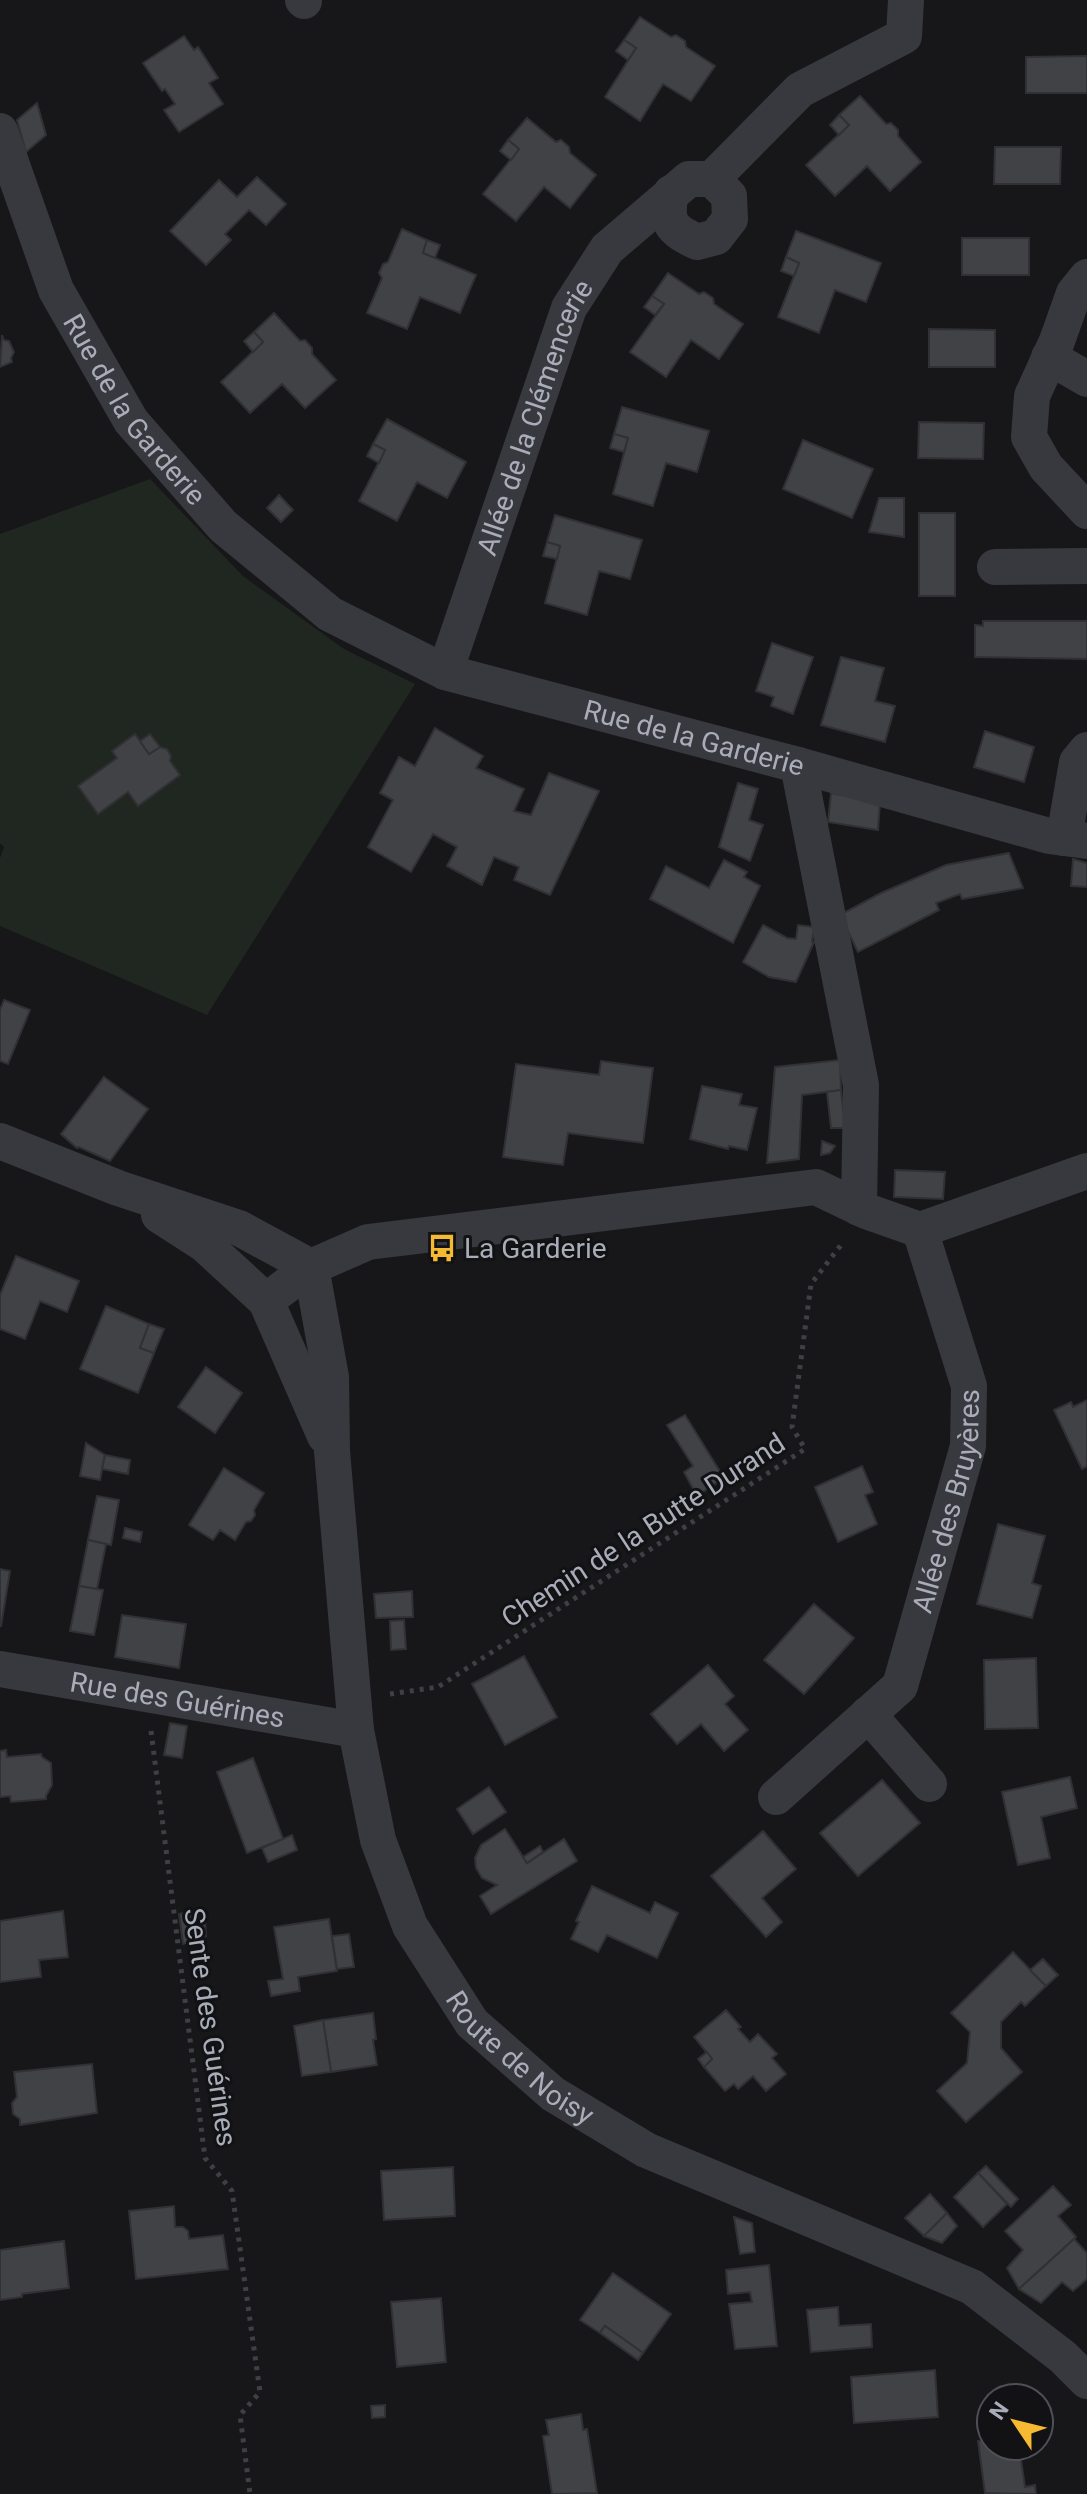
<svg xmlns="http://www.w3.org/2000/svg" width="1087" height="2494" font-family="Roboto,sans-serif">
<style>
.green{fill:#1f2720}
.building{fill:#414246;stroke:#313135;stroke-width:2}
.lines{fill:none;stroke-linecap:round;stroke-linejoin:round}
.path{stroke:#3e4045;stroke-width:5;stroke-dasharray:4 6;stroke-linecap:butt}
.minor{stroke:#38393e;stroke-width:36}
.labels{text-anchor:middle;stroke-width:6;stroke-linejoin:round;paint-order:stroke}
.street-label{font-size:28px;fill:#a9adb9;stroke:#121214}
.poi-label{font-size:28px;fill:#a9adb9;stroke:#121214;text-anchor:start}
</style>
<rect width="100%" height="100%" fill="#171719"/>
<polygon class="green" points="150,479 243,576 344,649 415,684 207,1015 0,926 0,858 4,847 0,843 0,534"/>
<g class="building">
<polygon points="640,17 671,37 676,35 685,41 686,47 715,66 691,101 663,84 640,121 605,97 636,48 624,40"/>
<polygon points="184,36 194,50 198,47 218,78 209,83 223,104 179,132 164,110 175,104 165,89 162,91 143,63"/>
<polygon points="624,40 636,48 628,60 616,51"/>
<polygon points="1087,56 1087,93 1026,93 1026,57"/>
<polygon points="860,96 886,124 891,123 898,130 898,136 921,162 890,191 867,166 835,196 806,165 849,125 839,115"/>
<polygon points="37,103 46,135 26,152 17,120"/>
<polygon points="839,115 849,125 839,135 830,125"/>
<polygon points="527,118 556,142 561,140 569,147 570,153 596,175 570,208 544,187 516,221 483,194 519,149 508,140"/>
<polygon points="508,140 519,149 511,160 500,151"/>
<polygon points="995,147 1061,147 1060,184 994,184"/>
<polygon points="257,177 286,204 266,225 249,210 225,234 231,240 206,265 170,231 219,180 237,197"/>
<polygon points="402,229 427,240 423,253 476,275 460,313 420,297 407,329 367,313 382,278 379,273 383,264 388,262"/>
<polygon points="796,231 881,263 866,302 835,290 819,333 778,317 799,263 786,257"/>
<rect x="962" y="238" width="67" height="37"/>
<polygon points="427,240 440,245 435,258 423,253"/>
<polygon points="786,257 799,263 794,276 781,271"/>
<polygon points="668,273 699,294 704,292 713,298 714,304 743,324 719,359 691,340 666,377 630,352 664,304 652,296"/>
<polygon points="652,296 664,304 655,315 644,307"/>
<polygon points="274,313 300,341 305,340 312,348 312,354 336,380 305,408 282,384 250,413 221,382 263,342 254,332"/>
<polygon points="929,329 995,330 995,367 929,367"/>
<polygon points="254,332 263,342 253,352 244,341"/>
<polygon points="2,335 4,340 9,341 14,352 11,358 12,362 0,367"/>
<polygon points="622,407 709,431 697,472 666,463 653,506 613,494 628,438 614,434"/>
<polygon points="387,419 466,462 447,498 417,482 397,521 359,501 385,450 373,444"/>
<polygon points="919,422 984,423 983,459 918,458"/>
<polygon points="614,434 628,438 624,452 610,448"/>
<polygon points="803,440 873,469 852,518 783,489"/>
<polygon points="373,444 385,450 379,463 367,456"/>
<polygon points="279,495 293,510 281,522 267,508"/>
<polygon points="879,498 904,498 904,537 869,532"/>
<rect x="919" y="513" width="36" height="83"/>
<polygon points="555,515 642,540 630,579 599,571 587,615 545,603 560,546 547,542"/>
<polygon points="547,542 560,546 557,559 543,556"/>
<polygon points="983,621 1087,621 1087,659 975,657 975,625 983,626"/>
<polygon points="772,643 813,657 793,714 771,706 774,697 756,691"/>
<polygon points="841,657 884,668 875,701 895,706 885,742 821,725"/>
<polygon points="435,728 483,756 476,768 524,789 514,811 531,815 549,773 599,791 550,895 514,880 519,867 494,857 482,885 447,866 457,847 433,834 411,872 368,847 393,800 380,793 399,757 415,766"/>
<polygon points="985,731 1034,747 1024,782 974,767"/>
<polygon points="135,734 149,754 160,747 167,749 171,756 170,761 180,775 138,806 128,792 98,814 78,786 117,758 112,751"/>
<polygon points="150,734 160,747 149,754 140,741"/>
<polygon points="738,783 758,789 749,820 763,825 750,861 719,847"/>
<polygon points="831,793 880,802 878,830 828,822"/>
<polygon points="1009,853 1023,888 962,899 960,894 936,903 939,910 858,952 840,915 881,893 946,865"/>
<polygon points="1073,859 1087,863 1087,887 1071,886"/>
<polygon points="724,860 747,872 744,877 760,886 733,943 650,899 666,866 709,888"/>
<polygon points="763,925 787,938 796,939 798,925 814,927 812,942 814,942 796,982 769,977 743,962"/>
<polygon points="4,1000 30,1010 8,1064 0,1061 0,1010"/>
<polygon points="840,1060 841,1090 802,1095 799,1159 767,1163 775,1067"/>
<polygon points="601,1061 653,1068 643,1143 568,1133 563,1165 503,1157 516,1064 599,1075"/>
<polygon points="104,1077 148,1109 110,1161 79,1147 77,1148 61,1134"/>
<polygon points="702,1086 742,1094 739,1105 757,1108 747,1150 729,1146 728,1149 690,1139"/>
<polygon points="841,1090 845,1128 831,1128 827,1092"/>
<polygon points="822,1141 835,1146 830,1153 821,1155"/>
<polygon points="895,1170 945,1172 943,1199 894,1197"/>
<polygon points="16,1256 79,1281 67,1312 40,1301 25,1339 0,1329 0,1295"/>
<polygon points="106,1306 149,1324 140,1348 154,1353 138,1393 80,1369"/>
<polygon points="149,1324 164,1329 154,1353 140,1348"/>
<polygon points="206,1367 242,1393 215,1433 178,1407"/>
<polygon points="1087,1400 1087,1466 1082,1469 1054,1410 1071,1402 1073,1407"/>
<polygon points="685,1415 724,1478 697,1496 684,1472 693,1466 667,1425"/>
<polygon points="86,1443 105,1455 100,1480 80,1476"/>
<polygon points="105,1455 130,1460 128,1474 102,1469"/>
<polygon points="862,1466 873,1492 865,1495 877,1524 838,1542 815,1487"/>
<polygon points="224,1468 264,1493 254,1510 255,1515 251,1521 246,1522 235,1540 220,1530 213,1540 189,1525"/>
<polygon points="97,1496 119,1500 111,1545 88,1540"/>
<polygon points="998,1524 1045,1536 1032,1583 1041,1586 1032,1618 977,1604"/>
<polygon points="125,1528 142,1532 140,1542 123,1538"/>
<polygon points="88,1540 106,1544 97,1589 79,1586"/>
<polygon points="0,1569 10,1571 1,1626 0,1626"/>
<polygon points="79,1586 103,1590 94,1635 70,1631"/>
<polygon points="412,1591 413,1617 376,1618 374,1594"/>
<polygon points="814,1604 854,1638 804,1694 764,1660"/>
<polygon points="122,1615 186,1624 179,1668 115,1657"/>
<polygon points="404,1620 406,1649 391,1650 390,1621"/>
<polygon points="524,1656 557,1717 505,1745 472,1684"/>
<polygon points="1036,1658 1038,1728 985,1729 984,1660"/>
<polygon points="708,1665 734,1696 725,1704 748,1730 724,1751 701,1724 677,1744 651,1714"/>
<polygon points="170,1723 187,1726 182,1758 164,1755"/>
<polygon points="6,1750 7,1757 41,1754 42,1757 51,1763 52,1785 46,1796 46,1799 11,1802 10,1796 0,1797 0,1751"/>
<polygon points="253,1758 283,1839 247,1853 217,1772"/>
<polygon points="1070,1777 1077,1808 1041,1817 1050,1858 1018,1865 1002,1792"/>
<polygon points="882,1780 920,1823 858,1876 820,1833"/>
<polygon points="489,1787 506,1812 473,1834 457,1809"/>
<polygon points="505,1829 527,1863 564,1839 577,1861 491,1914 480,1896 497,1885 482,1878 476,1868 475,1858 481,1845"/>
<polygon points="763,1831 796,1869 762,1898 782,1922 766,1937 711,1876"/>
<polygon points="292,1835 297,1850 268,1862 262,1848"/>
<polygon points="540,1846 543,1852 527,1863 523,1857"/>
<polygon points="592,1886 650,1913 655,1902 678,1913 657,1958 607,1935 598,1952 571,1939 579,1922 576,1921"/>
<polygon points="198,1910 199,1919 205,1918 206,1936 183,1944 179,1914"/>
<polygon points="63,1911 68,1957 39,1960 41,1977 0,1982 0,1921"/>
<polygon points="329,1919 337,1971 298,1977 300,1991 271,1996 268,1981 283,1979 274,1927"/>
<polygon points="349,1934 354,1967 337,1969 332,1936"/>
<polygon points="1013,1952 1046,1986 1025,2006 1021,2002 1001,2022 1001,2048 1022,2072 966,2122 937,2091 967,2063 970,2032 951,2013"/>
<polygon points="1043,1959 1058,1975 1046,1986 1030,1970"/>
<polygon points="726,2010 741,2027 738,2029 750,2042 758,2034 777,2054 772,2058 786,2074 766,2091 753,2076 738,2089 734,2084 725,2091 704,2067 712,2059 694,2037"/>
<polygon points="373,2013 376,2039 373,2040 377,2065 331,2072 323,2020"/>
<polygon points="323,2020 331,2072 302,2076 294,2026"/>
<polygon points="707,2052 712,2059 704,2067 698,2059"/>
<polygon points="92,2064 97,2113 20,2125 20,2119 13,2114 12,2103 17,2097 14,2072"/>
<polygon points="986,2166 1018,2199 1011,2207 978,2173"/>
<polygon points="453,2167 455,2216 384,2220 381,2171"/>
<polygon points="978,2173 1007,2204 983,2227 954,2197"/>
<polygon points="1053,2186 1071,2205 1058,2216 1076,2237 1019,2289 1007,2268 1023,2250 1005,2231"/>
<polygon points="930,2194 947,2213 924,2236 905,2218"/>
<polygon points="174,2206 175,2227 183,2227 188,2231 189,2239 223,2235 228,2269 136,2279 129,2211"/>
<polygon points="947,2213 957,2226 942,2243 924,2236"/>
<polygon points="734,2217 752,2223 755,2252 740,2254"/>
<polygon points="1074,2239 1087,2253 1087,2279 1073,2291 1062,2282 1041,2303 1019,2289"/>
<polygon points="64,2241 69,2288 22,2294 22,2297 0,2300 0,2250"/>
<polygon points="769,2265 777,2346 735,2349 729,2304 752,2302 750,2292 728,2294 726,2270"/>
<polygon points="613,2273 671,2314 643,2353 605,2326 600,2333 580,2320"/>
<polygon points="441,2298 446,2362 397,2367 391,2302"/>
<polygon points="838,2307 839,2326 871,2324 872,2347 811,2352 807,2310"/>
<polygon points="605,2326 643,2353 638,2360 600,2333"/>
<polygon points="935,2370 938,2417 854,2423 851,2377"/>
<polygon points="385,2405 385,2417 372,2418 371,2406"/>
<polygon points="581,2414 583,2430 587,2429 597,2493 552,2494 543,2436 549,2435 546,2420"/>
<polygon points="991,2439 991,2446 1019,2446 1025,2487 1035,2485 1036,2494 985,2493 978,2441"/>
</g>
<g class="lines">
<g class="path">
<polyline points="390,1694 438,1687 805,1449 792,1427 811,1284 844,1241"/>
<polyline points="151,1731 205,2158 232,2191 260,2392 240,2415 250,2494"/>
</g>
<g class="minor">
<polyline points="303,0 304,1"/>
<path id="s1" d="M0,131L56,290L131,421L223,526L330,614L445,672L798,765L1049,836L1087,841"/>
<polyline points="712,179 800,90 904,36 906,0"/>
<polyline points="1087,277 1074,293 1057,341 1032,396 1029,437 1046,467 1087,511"/>
<polyline points="1049,357 1087,379"/>
<polyline points="995,567 1087,566"/>
<path id="s2" d="M445,672L569,308L607,249L689,179H712L729,196L730,219L716,237L697,242C671,229 665,224 671,193"/>
<polyline points="798,765 861,1085 859,1208"/>
<polyline points="1064,838 1077,762 1087,750"/>
<path id="s3" d="M0,1141L118,1188L239,1228L311,1267L331,1377L332,1451L356,1730L378,1840L410,1926L472,2023L553,2094L646,2150L972,2287L1063,2357L1087,2381"/>
<polyline points="159,1215 204,1244 266,1301 325,1436"/>
<polyline points="266,1301 311,1267 368,1242 816,1187 866,1211 920,1230 1087,1171"/>
<path id="s4" d="M0,1669L356,1730"/>
<polyline points="868,1714 929,1784"/>
<path id="s5" d="M776,1797L900,1686L968,1446L969,1386L920,1230"/>
</g>
</g>
<defs>
<symbol id="bus-bare" viewBox="-9 -9 18 18"><path d="M-5-6H5V4H4V6H2V4H-2V6H-4V4H-5ZM-3.5-4V0h7V-4ZM-3.5 1.2v1.5H-2V1.2ZM2 1.2v1.5H3.5V1.2Z" fill="#f6ba32" stroke="#121214" stroke-width="2.5" paint-order="stroke"/></symbol>
</defs>
<g fill-rule="evenodd">
<use href="#bus-bare" x="422" y="1228" width="40" height="40"/>
</g>
<g class="labels">
<g class="street-label">
<text dy="10" stroke="none"><textPath href="#s1" startOffset="312">Rue de la Garderie</textPath></text>
<text dy="10" stroke="none"><textPath href="#s2" startOffset="270">Allée de la Clémencerie</textPath></text>
<text dy="10" stroke="none"><textPath href="#s1" startOffset="984">Rue de la Garderie</textPath></text>
<text dy="10" stroke="none"><textPath href="#s5" startOffset="358">Allée des Bruyères</textPath></text>
<text transform="translate(643 1530) rotate(-33)" y="10">Chemin de la Butte Durand</text>
<text dy="10" stroke="none"><textPath href="#s4" startOffset="180">Rue des Guérines</textPath></text>
<text transform="translate(211 2027) rotate(82)" y="10">Sente des Guérines</text>
<text dy="10" stroke="none"><textPath href="#s3" startOffset="1180">Route de Noisy</textPath></text>
</g>
<g class="poi-label">
<text x="464" y="1258">La Garderie</text>
</g>
</g>
<g transform="translate(1015 2422) rotate(305)"><circle r="38" fill="#121214" stroke="#4e5056" stroke-width="2"/>
<path d="M0-6L14 30L0 20L-14 30Z" fill="#f6ba32"/>
<text y="-12" font-size="22" font-weight="bold" text-anchor="middle" fill="#a9adb9">N</text>
</g>
</svg>
